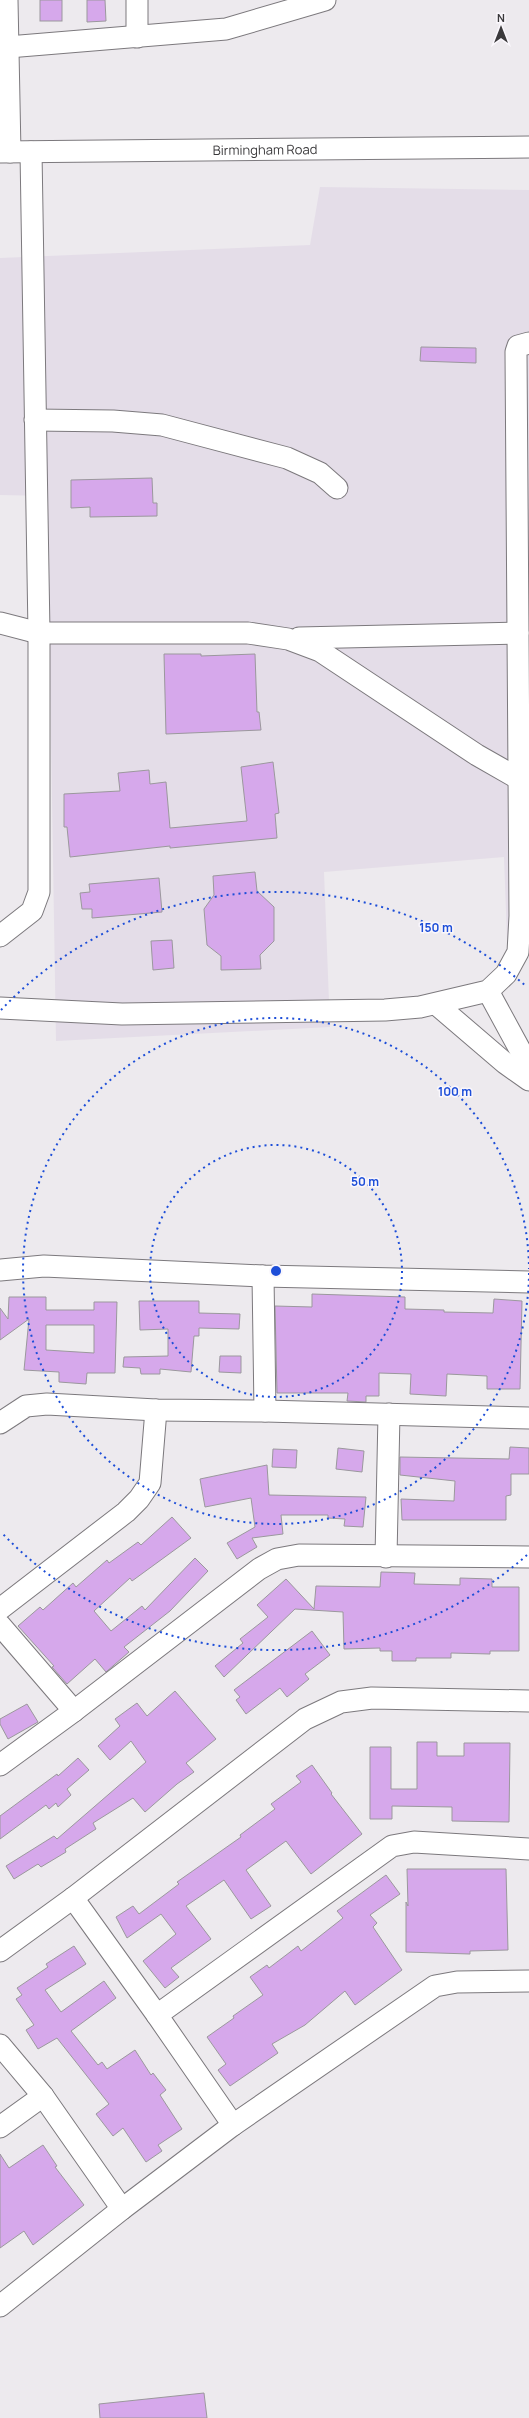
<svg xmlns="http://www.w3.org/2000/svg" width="529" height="2418" font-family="Manrope,sans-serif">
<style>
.built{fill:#e4dde8}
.building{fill:#d6a8eb;stroke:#9b989d;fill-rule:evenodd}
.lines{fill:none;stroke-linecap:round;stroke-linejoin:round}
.minor-casing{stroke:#7c797d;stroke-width:23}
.minor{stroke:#fff;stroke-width:21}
.ring{fill:none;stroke:#1d4ed8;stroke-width:2;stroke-dasharray:2 4}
.labels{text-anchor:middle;stroke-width:3;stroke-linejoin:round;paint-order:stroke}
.street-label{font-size:13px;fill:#3a393b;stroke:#faf7fc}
.centre{fill:#1d4ed8;stroke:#faf7fc;stroke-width:2}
.ring-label{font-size:12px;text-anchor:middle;font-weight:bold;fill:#1d4ed8;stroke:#faf7fc;stroke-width:3;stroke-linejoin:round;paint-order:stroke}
</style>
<rect width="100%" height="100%" fill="#edeaee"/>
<polygon class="built" points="320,187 529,190 529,939 507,939 504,857 324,872 330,1027 56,1041 47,496 0,495 0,258 310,245"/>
<g class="building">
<rect x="40" y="0" width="22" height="21"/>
<polygon points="87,0 105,0 106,21 87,22"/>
<polygon points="421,347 476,348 476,363 420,361"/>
<polygon points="152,478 153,503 157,503 157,516 90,517 90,507 71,508 71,480"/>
<polygon points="164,654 201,654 201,656 255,654 257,712 259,712 261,730 166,734"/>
<polygon points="273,762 279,813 275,814 277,838 170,848 170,846 70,857 67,827 64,827 64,794 120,791 118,773 149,770 150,784 166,782 170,828 247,821 241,767"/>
<polygon points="255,872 257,891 274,907 274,941 260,955 261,969 221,970 221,956 207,945 204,909 214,895 213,876"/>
<polygon points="159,878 162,912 92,918 92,909 82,909 80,893 90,892 89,884"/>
<polygon points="172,940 174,968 153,970 151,941"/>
<polygon points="312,1294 405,1297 405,1309 444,1310 444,1312 493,1313 494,1299 522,1301 520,1389 487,1389 487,1376 447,1374 446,1396 410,1394 411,1374 379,1373 379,1396 366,1396 366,1402 347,1401 348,1393 277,1393 275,1306 312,1307"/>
<path d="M9,1297H46V1310H94V1302H117L115,1373H87L86,1384L59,1382V1372L24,1370L29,1319L0,1340V1308L8,1319ZM46,1325H94V1353L46,1350Z"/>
<polygon points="139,1301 199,1301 199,1313 240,1314 239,1329 199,1328 199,1336 194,1336 191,1372 160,1369 160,1374 141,1374 140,1368 123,1367 124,1357 168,1356 168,1329 140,1330"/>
<polygon points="220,1356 241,1356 241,1373 219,1372"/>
<polygon points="510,1447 529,1448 529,1474 511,1474 511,1495 506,1496 506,1520 402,1520 401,1499 454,1501 455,1481 400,1475 400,1457 509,1459"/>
<polygon points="338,1448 364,1451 362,1472 336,1469"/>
<polygon points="273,1449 297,1450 296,1468 272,1467"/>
<polygon points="267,1465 269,1495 366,1497 363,1527 344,1526 345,1519 328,1518 328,1515 281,1515 283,1534 252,1538 257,1547 237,1559 227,1543 255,1527 251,1498 205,1507 200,1479"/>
<polygon points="172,1517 191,1538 132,1581 130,1578 94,1611 111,1631 142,1606 145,1610 195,1558 208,1571 170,1611 124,1647 129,1652 106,1672 95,1659 67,1684 52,1667 54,1666 18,1626 40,1607 43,1610 73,1583 76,1587 107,1560 109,1563 138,1542 141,1545"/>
<polygon points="381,1572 415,1573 414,1584 460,1585 460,1578 492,1579 492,1587 519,1587 519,1651 490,1651 490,1654 451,1653 451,1658 416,1658 416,1661 392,1661 392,1651 380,1651 380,1648 344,1649 343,1612 295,1609 224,1677 215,1666 243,1643 240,1639 268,1617 257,1605 286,1579 314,1609 316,1586 380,1587"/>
<polygon points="312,1631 330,1655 305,1674 309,1679 287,1697 280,1688 246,1714 236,1700 240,1697 234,1690"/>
<polygon points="175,1691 216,1739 186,1763 194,1772 177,1784 145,1812 133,1798 93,1823 96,1829 65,1849 66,1852 41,1867 38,1864 14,1879 6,1866 54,1836 57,1839 146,1762 131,1741 110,1760 98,1746 120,1726 115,1719 137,1703 147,1716"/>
<polygon points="27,1704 38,1722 8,1739 0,1724 0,1719"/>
<polygon points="417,1742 437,1742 437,1756 464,1756 464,1743 510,1743 509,1822 452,1821 452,1807 392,1806 392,1819 370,1819 370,1747 391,1747 391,1789 417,1789"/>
<polygon points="78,1758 89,1770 67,1789 71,1795 58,1807 56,1803 49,1809 46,1805 0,1839 0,1816 57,1774 58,1776"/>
<polygon points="312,1765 332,1793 331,1794 362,1834 311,1874 286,1841 246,1870 271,1906 251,1919 224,1880 186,1906 211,1939 171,1968 179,1977 165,1988 143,1961 176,1934 161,1914 127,1938 116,1917 133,1906 139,1914 179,1884 177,1882 241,1837 240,1835 275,1809 271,1804 301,1782 296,1776"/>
<polygon points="407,1869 506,1869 508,1950 470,1951 470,1954 406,1952 406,1902 408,1906"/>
<polygon points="386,1875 400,1894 370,1915 377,1923 373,1927 402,1970 355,2005 345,1991 305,2025 272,2044 278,2053 230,2086 218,2070 226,2064 207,2037 234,2018 233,2016 263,1995 250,1977 267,1965 269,1968 298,1946 301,1951 343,1918 337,1911"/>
<polygon points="74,1946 86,1964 45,1990 61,2012 104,1981 116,1998 71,2031 98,2065 102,2062 107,2069 135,2050 151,2075 153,2073 166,2090 160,2095 182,2129 158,2145 162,2151 146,2162 123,2128 113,2136 96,2114 109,2104 57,2038 38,2049 26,2030 34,2025 16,1999 22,1995 17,1988 48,1967 46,1964"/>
<polygon points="43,2145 57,2166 55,2167 84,2205 33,2245 24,2231 0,2248 0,2154 9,2168"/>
<polygon points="204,2393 207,2418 100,2418 99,2404"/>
</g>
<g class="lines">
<defs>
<g id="minor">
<polyline points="7,0 10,152"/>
<polyline points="137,37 137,0"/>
<polyline points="8,47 226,29 325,0"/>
<path id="s1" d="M0,152L529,147"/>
<polyline points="35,420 113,421 162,425 287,458 320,473 337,488"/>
<polyline points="0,623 39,633 248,633 288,639 320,651 477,755 519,779"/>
<polyline points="299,638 518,633"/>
<polyline points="0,936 32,911 39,892 39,633 31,152"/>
<polyline points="488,991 525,1059 529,1078"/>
<polyline points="436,1004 505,1063 529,1080"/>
<polyline points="0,1008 122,1014 385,1010 420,1007 488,991 506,974 518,952 520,916 516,352 518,346 529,343"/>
<polyline points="0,1270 44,1266 263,1276 529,1282"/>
<polyline points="263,1276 265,1411"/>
<polyline points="0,1423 26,1406 47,1404 156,1410 265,1411 529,1418"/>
<polyline points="386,1557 389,1414"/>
<polyline points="0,1609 126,1512 139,1499 150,1483 156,1410"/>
<polyline points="0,1625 74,1711"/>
<polyline points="0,1765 74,1711 259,1569 277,1559 299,1555 529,1557"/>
<polyline points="73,1898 157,2015 233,2125"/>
<polyline points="0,1951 73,1898 305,1719 341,1702 372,1698 529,1701"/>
<polyline points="157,2015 392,1846 414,1842 529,1849"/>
<polyline points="0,2045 43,2096 122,2209"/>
<polyline points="0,2127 43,2096"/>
<polyline points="0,2306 122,2209 233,2125 435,1986 457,1982 529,1981"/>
</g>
</defs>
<use href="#minor" class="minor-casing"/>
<use href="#minor" class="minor"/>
</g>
<g class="ring">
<circle cx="276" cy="1271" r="126"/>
<path d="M529 1273A253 253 0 1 1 529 1269"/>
<path d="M527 1555A379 379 0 0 1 1 1532M1 1010A379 379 0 0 1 527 987"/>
</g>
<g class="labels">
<g class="street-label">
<text dy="5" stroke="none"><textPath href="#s1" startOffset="265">Birmingham Road</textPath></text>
</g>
</g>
<circle cx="276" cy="1271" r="6" class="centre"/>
<g class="ring-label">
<text x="436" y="932">150 m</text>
<text x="455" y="1096">100 m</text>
<text x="365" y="1186">50 m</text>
</g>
<g transform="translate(501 28)" stroke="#faf7fc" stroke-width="3" paint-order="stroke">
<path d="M0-3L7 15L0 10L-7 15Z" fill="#3a393b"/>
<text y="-6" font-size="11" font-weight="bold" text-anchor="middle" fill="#3a393b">N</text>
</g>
</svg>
